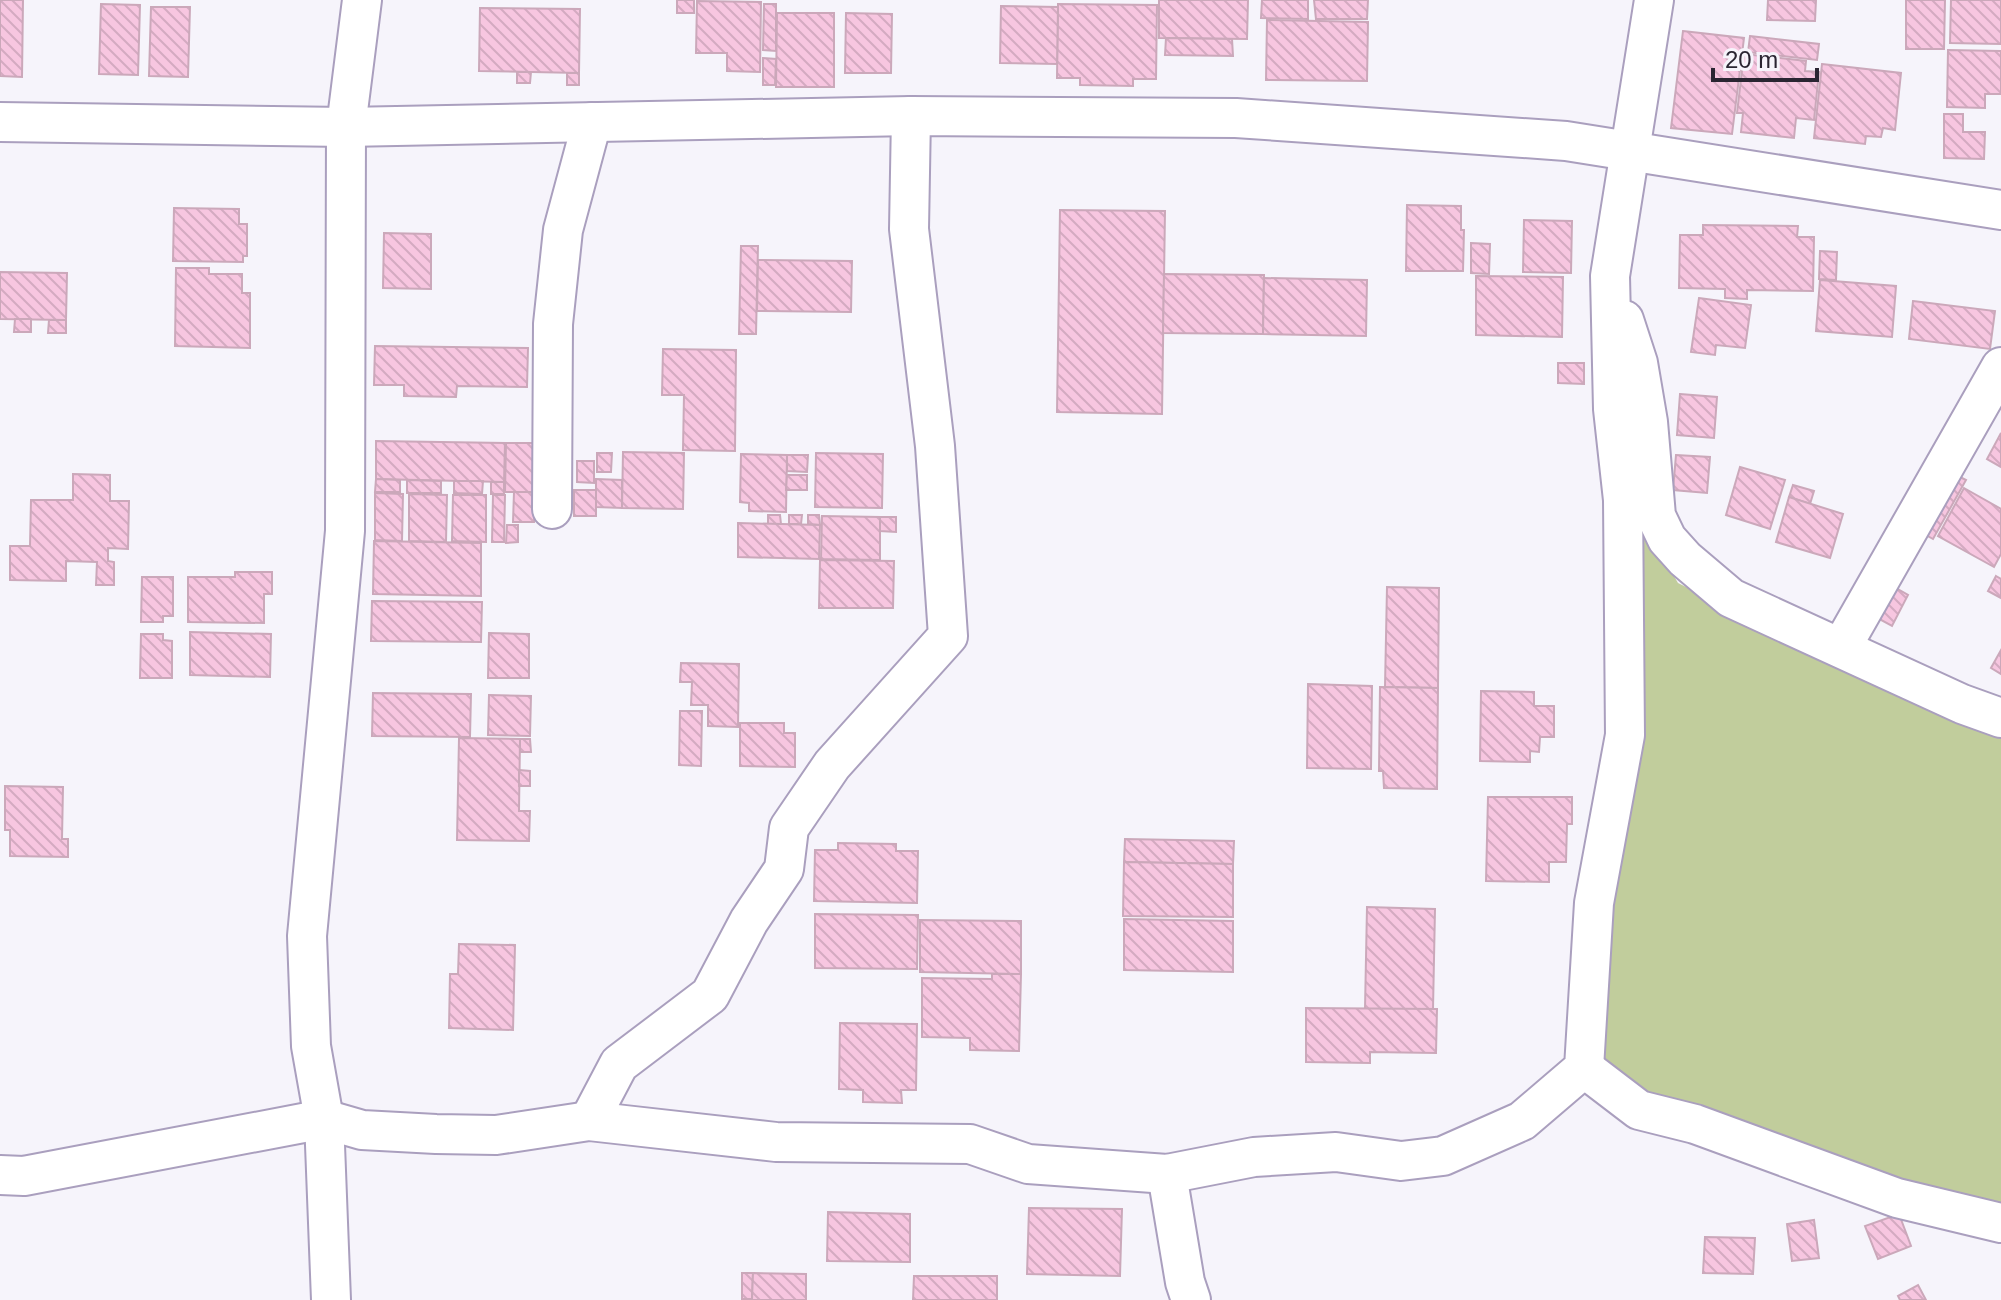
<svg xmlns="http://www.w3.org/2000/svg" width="2001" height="1300" font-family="Helvetica,sans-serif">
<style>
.grass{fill:#c1cd9c}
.building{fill:url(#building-back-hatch);stroke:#cba8ba;stroke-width:2}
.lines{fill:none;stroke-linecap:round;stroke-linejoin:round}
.minor-casing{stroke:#aa9fbe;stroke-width:42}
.minor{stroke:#fff;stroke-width:38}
</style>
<defs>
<pattern id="building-back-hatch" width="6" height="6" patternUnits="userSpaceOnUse" patternTransform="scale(2)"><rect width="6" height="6" fill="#f7c6e0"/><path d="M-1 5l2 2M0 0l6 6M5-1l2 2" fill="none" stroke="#d4aac1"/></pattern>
</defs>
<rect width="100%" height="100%" fill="#f6f4fb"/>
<polygon class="grass" points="1637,513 1678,583 1854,671 2001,729 2001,1211 1928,1195 1648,1096 1597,1059"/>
<g class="building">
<polygon points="0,0 23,0 22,77 0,76"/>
<rect x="677" y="0" width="17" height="13"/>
<polygon points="1159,0 1248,0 1247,39 1159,38"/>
<polygon points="1262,0 1308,0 1308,19 1261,18"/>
<polygon points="1314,0 1368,0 1367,19 1316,19"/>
<polygon points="1768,0 1816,0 1815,21 1767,20"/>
<polygon points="1906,0 1945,0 1944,49 1906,49"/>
<polygon points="1951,0 2001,0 2001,44 1950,43"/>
<polygon points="697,1 761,2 760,72 727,71 727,53 696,53"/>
<polygon points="101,4 140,5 138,75 99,74"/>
<polygon points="764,4 776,4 776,51 763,50"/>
<polygon points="1058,4 1157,5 1156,79 1133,79 1133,86 1080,85 1080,78 1057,78"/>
<polygon points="1001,6 1058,7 1057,64 1000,63"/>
<polygon points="151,7 190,7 188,77 149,76"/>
<polygon points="480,8 580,9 579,73 479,71"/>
<polygon points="777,13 834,13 834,87 776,87"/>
<polygon points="846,13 892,14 891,73 845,73"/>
<polygon points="1267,20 1368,22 1367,81 1266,80"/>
<polygon points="1683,31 1744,38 1732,134 1671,128"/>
<polygon points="1750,36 1819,44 1817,60 1748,52"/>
<polygon points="1166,38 1232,39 1233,56 1165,55"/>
<polygon points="1948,50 2001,51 2001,94 1985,94 1985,108 1947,107"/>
<polygon points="1744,54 1806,61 1805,71 1819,72 1814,120 1796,118 1794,138 1741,132 1743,113 1737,113"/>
<polygon points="763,58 776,59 775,85 763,85"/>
<polygon points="1822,64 1901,73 1895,130 1883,128 1881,137 1866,136 1865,144 1814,138"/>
<polygon points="517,72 531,72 530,83 517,83"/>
<rect x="567" y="73" width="12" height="12"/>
<polygon points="1944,114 1963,114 1963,132 1985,132 1984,159 1944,158"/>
<polygon points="1407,205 1461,206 1461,230 1464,230 1463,271 1406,271"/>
<polygon points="174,208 239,209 239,224 247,224 247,256 243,256 243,262 173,261"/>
<polygon points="1060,210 1165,211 1162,414 1057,412"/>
<polygon points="1524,220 1572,221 1571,273 1523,272"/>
<polygon points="1703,225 1798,226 1797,237 1814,237 1813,291 1747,290 1747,299 1725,298 1725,289 1679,288 1680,235 1703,235"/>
<polygon points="384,233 431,234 431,289 383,288"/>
<polygon points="1471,243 1490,244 1489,274 1471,273"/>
<polygon points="741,246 758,246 756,334 739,334"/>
<polygon points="1820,251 1837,252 1836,280 1819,279"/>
<polygon points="758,260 852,261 851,312 757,311"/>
<polygon points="176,268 209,268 209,274 242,274 242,293 250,293 250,348 175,346"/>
<polygon points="0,272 67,273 66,320 0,319"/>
<polygon points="1164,274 1264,275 1263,334 1163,333"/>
<polygon points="1476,276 1563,277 1562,337 1476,335"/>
<polygon points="1264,278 1367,280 1366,336 1263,334"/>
<polygon points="1820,280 1896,286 1892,337 1816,331"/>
<polygon points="1699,298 1751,305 1745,348 1716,345 1715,355 1691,352"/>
<polygon points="1913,301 1995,311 1990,349 1909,339"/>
<polygon points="15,319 31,319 31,332 14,332"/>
<polygon points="49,320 66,320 66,333 48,333"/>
<polygon points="375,346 528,348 527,387 457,386 456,397 404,396 404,385 374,385"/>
<polygon points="663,349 736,350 735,451 683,450 684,395 662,395"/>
<polygon points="1558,363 1584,363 1584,384 1558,383"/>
<polygon points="1680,394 1717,397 1714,438 1677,435"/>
<polygon points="2001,433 2001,467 1987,459"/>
<polygon points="376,441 505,443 504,482 376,479"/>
<polygon points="506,443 535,443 535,492 505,492"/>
<polygon points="623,452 684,453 683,509 622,508"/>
<polygon points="597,453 612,453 611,472 597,472"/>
<polygon points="816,453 883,454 882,508 815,507"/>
<polygon points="741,454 787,455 786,512 749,511 749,503 740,502"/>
<polygon points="787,455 808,455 807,472 787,471"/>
<polygon points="1676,455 1710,457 1707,493 1673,490"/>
<polygon points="577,461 594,461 594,483 577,482"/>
<polygon points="1740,467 1785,480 1770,529 1726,515"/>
<polygon points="1950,472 1966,480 1933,539 1917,530"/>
<polygon points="73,474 110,475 110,501 129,501 128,549 108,548 108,561 114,562 114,585 96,585 97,562 66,561 66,581 10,580 10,546 30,546 31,500 73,500"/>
<polygon points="787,475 807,475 807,490 786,490"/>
<polygon points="376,479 400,480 400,492 375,492"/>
<polygon points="596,479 622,480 622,508 596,507"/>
<polygon points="407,480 441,481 441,493 407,493"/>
<polygon points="454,481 483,481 482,494 454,493"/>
<rect x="491" y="482" width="13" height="12"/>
<polygon points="1793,485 1814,491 1810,504 1789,497"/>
<polygon points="1964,488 2001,509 2001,554 1994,567 1938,536"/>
<rect x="574" y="490" width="22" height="26"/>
<polygon points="514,492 535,492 534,522 513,522"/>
<polygon points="375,493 403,494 402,541 375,540"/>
<polygon points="409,494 447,495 446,542 409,541"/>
<polygon points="453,495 486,495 486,542 452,541"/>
<polygon points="493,495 505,495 504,542 492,542"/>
<polygon points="1789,497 1843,514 1830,558 1776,542"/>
<polygon points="768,515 780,515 781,524 768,524"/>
<polygon points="789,515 802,515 801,524 789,524"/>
<polygon points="808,515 819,515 820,525 808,524"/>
<polygon points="822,516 880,517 880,560 821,559"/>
<polygon points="880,517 896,517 896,532 880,531"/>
<polygon points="738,523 820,525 819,559 738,557"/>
<polygon points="507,525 518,525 518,542 506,543"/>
<polygon points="374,541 481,543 481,596 373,594"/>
<polygon points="820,560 894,561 893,608 819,608"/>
<polygon points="235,572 272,572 272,594 264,594 264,623 188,622 188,577 235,577"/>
<polygon points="1996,576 2001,579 2001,598 1988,591"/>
<polygon points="142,577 173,577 173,616 163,616 163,622 141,622"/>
<polygon points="1889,584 1908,595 1892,626 1872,615"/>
<polygon points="1387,587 1439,588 1438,688 1385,687"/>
<polygon points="372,601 482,602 481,642 371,641"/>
<polygon points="190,632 271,634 270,677 190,675"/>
<polygon points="489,633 529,634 529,678 488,678"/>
<polygon points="141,634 163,634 163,640 172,641 172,678 140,678"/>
<polygon points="2001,650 2001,674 1991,668"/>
<polygon points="681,663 739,664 738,727 708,726 708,705 691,705 692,682 680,682"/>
<polygon points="1308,684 1372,686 1371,769 1307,768"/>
<polygon points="1380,687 1438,688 1437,789 1384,788 1383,771 1379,771"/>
<polygon points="1481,691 1534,692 1534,706 1554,706 1554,737 1540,737 1539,752 1530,751 1530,762 1480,761"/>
<polygon points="373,693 471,694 470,737 372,736"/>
<polygon points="489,695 531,696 530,736 488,735"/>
<polygon points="680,711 702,711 701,766 679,765"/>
<polygon points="740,723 784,723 784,733 795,733 795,767 740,766"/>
<polygon points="459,738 520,739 519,811 530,811 529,841 457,840"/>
<polygon points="520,739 530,739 531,752 520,752"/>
<polygon points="519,770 530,771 530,786 519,786"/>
<polygon points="5,786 63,787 62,839 68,839 68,857 10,856 10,830 5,830"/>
<polygon points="1488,797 1572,797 1572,824 1567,824 1566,862 1549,862 1549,882 1486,881"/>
<polygon points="1125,839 1234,841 1233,864 1124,862"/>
<polygon points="838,843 896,844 896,851 918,851 917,903 814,901 815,850 838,850"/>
<polygon points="1124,862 1233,864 1233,917 1123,916"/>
<polygon points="1367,907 1435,909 1433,1009 1365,1009"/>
<polygon points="815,914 918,915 917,969 815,968"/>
<polygon points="1124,919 1233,921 1233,972 1124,970"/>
<polygon points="920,920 1021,921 1021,974 920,972"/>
<polygon points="459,944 515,945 513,1030 449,1028 450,974 458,974"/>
<polygon points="992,974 1021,974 1019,1051 970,1050 970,1038 922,1037 922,978 992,979"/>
<polygon points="1306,1008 1437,1009 1436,1053 1370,1052 1370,1063 1306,1062"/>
<polygon points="840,1023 917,1024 916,1090 901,1090 902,1103 863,1102 863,1090 839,1089"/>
<polygon points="1029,1208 1122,1209 1120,1276 1027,1274"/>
<polygon points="828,1212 910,1214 910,1262 827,1261"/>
<polygon points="1899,1214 1911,1246 1878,1259 1865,1226"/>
<polygon points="1814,1220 1819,1258 1792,1261 1787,1224"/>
<polygon points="1705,1237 1755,1238 1753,1274 1703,1273"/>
<polygon points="742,1273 753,1273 752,1299 742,1299"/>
<polygon points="753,1273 806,1274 806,1300 752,1300"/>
<polygon points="914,1276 997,1276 997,1300 913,1300"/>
<polygon points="1918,1285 1926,1300 1900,1300 1898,1296"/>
</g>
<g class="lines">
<defs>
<g id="minor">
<polyline points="0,122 346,127 911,116 1236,118 1566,141 2001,210"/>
<polyline points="1624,320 1638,363 1648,422 1656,516 1667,539 1685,559 1731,598 1962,704 2001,718"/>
<polyline points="552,509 553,324 563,230 592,122"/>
<polyline points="1841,648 2001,367"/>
<polyline points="1584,1068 1639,1110 1695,1124 1897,1198 2001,1223"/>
<polyline points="589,1121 619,1064 710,995 749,921 784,869 789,828 832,765 948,636 935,446 909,229 911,116"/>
<polyline points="1167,1174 1185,1282 1191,1300"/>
<polyline points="0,1175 24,1176 324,1119 362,1130 436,1134 496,1135 589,1121 776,1142 970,1144 1028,1164 1167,1174 1254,1157 1336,1152 1401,1161 1443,1156 1522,1121 1584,1068 1594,903 1625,735 1623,500 1613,409 1610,276 1654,0"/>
<polyline points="331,1300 324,1119 311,1046 307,936 345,531 346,127 362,0"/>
</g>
</defs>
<use href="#minor" class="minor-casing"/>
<use href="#minor" class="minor"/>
</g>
<path d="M1713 68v12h104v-12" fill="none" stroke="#2a2532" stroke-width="4"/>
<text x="1725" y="68" font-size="24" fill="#2a2532" stroke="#f6f4fb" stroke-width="6" paint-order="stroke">20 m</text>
</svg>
